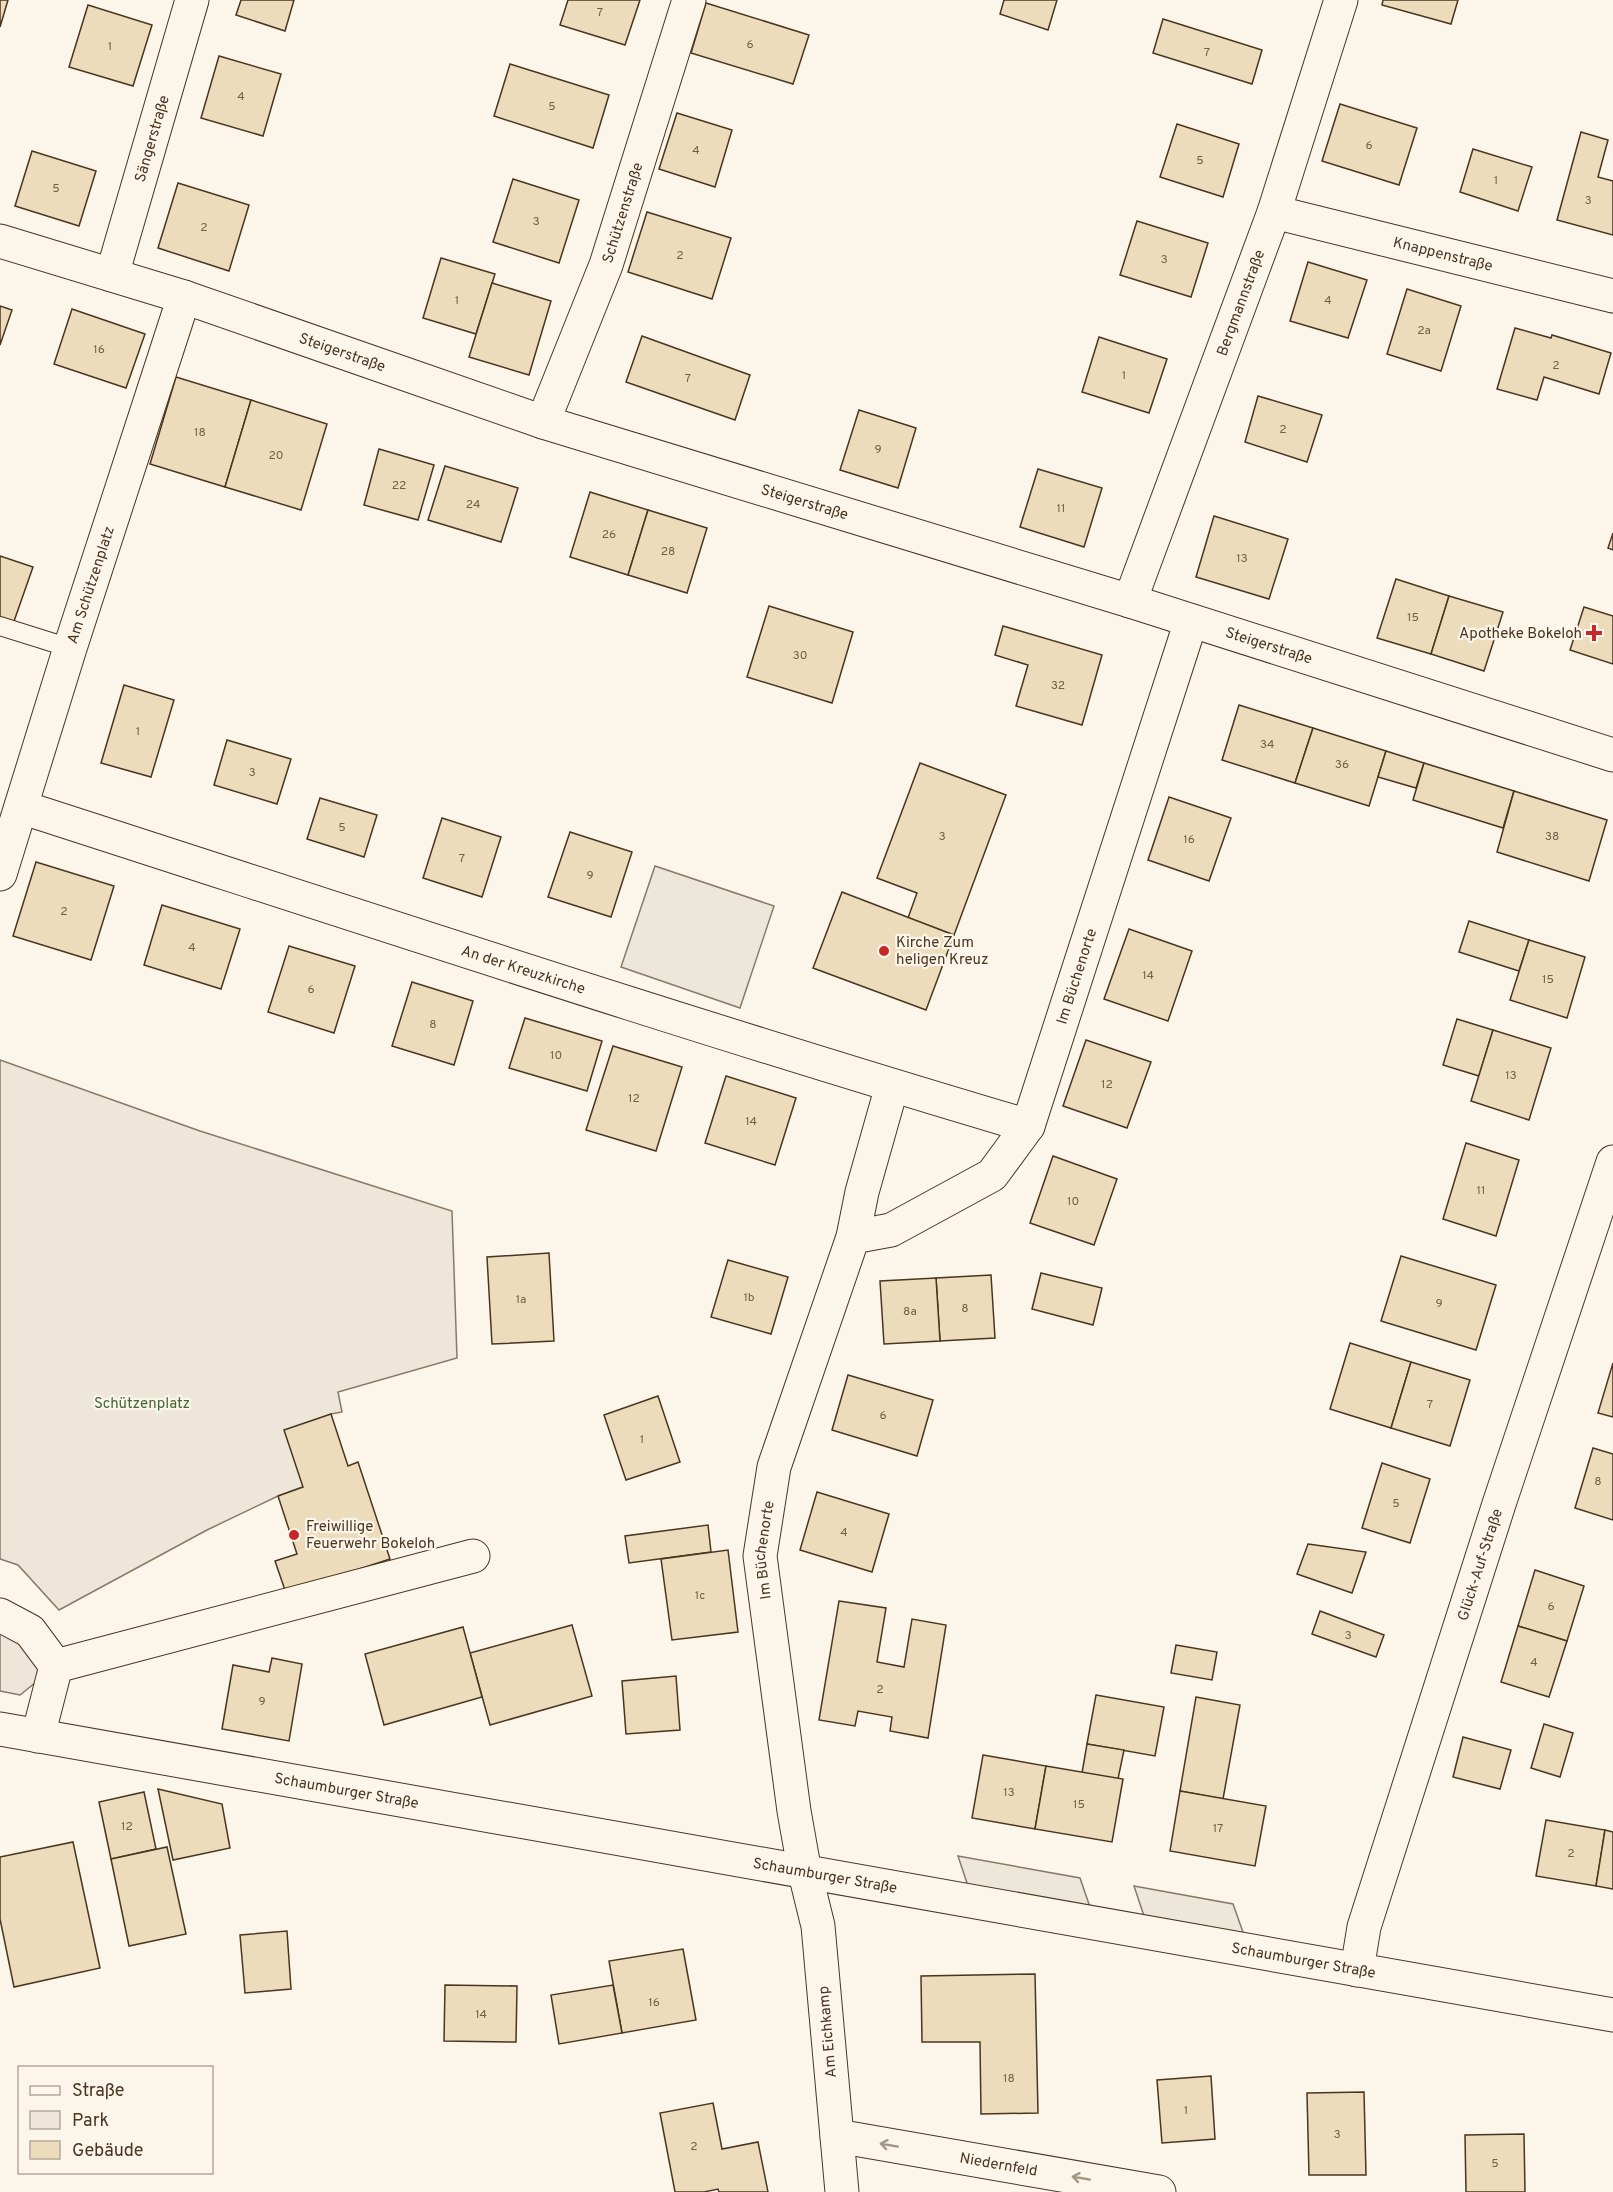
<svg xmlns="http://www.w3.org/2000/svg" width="1613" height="2192" font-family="Overpass,sans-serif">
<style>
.green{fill:#ede6d9;stroke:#887966;stroke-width:1.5}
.parking{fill:#ede7d9;stroke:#887966;stroke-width:1.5}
.building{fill:#ecdcbc;stroke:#4a3520;stroke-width:1.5}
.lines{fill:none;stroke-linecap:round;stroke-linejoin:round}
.lane-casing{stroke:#4a3520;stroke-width:20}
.street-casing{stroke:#4a3520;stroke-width:35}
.secondary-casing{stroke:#4a3520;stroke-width:35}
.lane{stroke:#fbf6e9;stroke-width:18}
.street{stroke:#fbf6e9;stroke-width:33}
.secondary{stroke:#fbf6e9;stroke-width:33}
.oneway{stroke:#a29684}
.poi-dot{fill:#c62828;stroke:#fbf6e9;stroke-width:2}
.labels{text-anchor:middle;stroke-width:4.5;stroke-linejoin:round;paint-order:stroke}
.number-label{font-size:12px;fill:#725f47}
.street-label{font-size:15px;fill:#4a3520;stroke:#fbf6e9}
.poi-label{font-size:15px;fill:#4a3520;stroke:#fbf6e9;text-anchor:start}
.park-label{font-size:15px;fill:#436837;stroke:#fbf6e9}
</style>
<rect width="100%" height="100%" fill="#fbf6e9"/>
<g class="green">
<polygon points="0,1060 200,1131 452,1211 457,1358 338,1392 342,1412 331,1414 303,1487 278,1496 207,1530 59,1610 18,1565 0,1559"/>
<polygon points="0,1615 56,1666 20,1695 0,1691"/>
</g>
<g class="parking">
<polygon points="655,866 774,906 740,1008 621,967"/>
<polygon points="958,1856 1080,1878 1091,1910 969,1889"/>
<polygon points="1134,1886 1233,1904 1244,1935 1145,1919"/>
</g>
<g class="building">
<polygon points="0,0 8,0 0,27"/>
<polygon points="241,0 294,0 285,31 236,15"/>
<polygon points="568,0 640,0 625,45 560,25"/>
<polygon points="1004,0 1057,0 1048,30 1000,14"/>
<polygon points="1383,0 1458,0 1451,24 1382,5"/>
<polygon points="706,3 809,35 793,84 691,53"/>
<polygon points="88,5 152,25 133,86 69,67"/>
<polygon points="1163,19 1262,50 1252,84 1153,53"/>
<polygon points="219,56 281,74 263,136 201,118"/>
<polygon points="510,64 609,95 593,148 494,116"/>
<polygon points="1340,104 1417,128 1399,185 1322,161"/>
<polygon points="677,113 732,130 715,187 659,169"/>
<polygon points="1177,124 1239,144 1223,197 1160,177"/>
<polygon points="1581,132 1608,140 1598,177 1613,181 1613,235 1557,220"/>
<polygon points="1473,149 1532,167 1518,211 1460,192"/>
<polygon points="32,151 96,171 79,226 15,206"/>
<polygon points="513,179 579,200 559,263 493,242"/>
<polygon points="178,183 249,205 229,271 158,248"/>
<polygon points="647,212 731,238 712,299 628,272"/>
<polygon points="1137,221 1208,243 1191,297 1120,275"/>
<polygon points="441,258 495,274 476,334 423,318"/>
<polygon points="1308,262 1367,280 1348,338 1290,321"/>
<polygon points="492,283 551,301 529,375 469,357"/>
<polygon points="1407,289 1461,306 1441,371 1387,354"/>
<polygon points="0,306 12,310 0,345"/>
<polygon points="72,309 145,334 126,388 54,364"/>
<polygon points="1515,328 1551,338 1552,335 1611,353 1599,394 1544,377 1537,400 1497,389"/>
<polygon points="642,336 750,375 735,420 626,382"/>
<polygon points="1099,337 1167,359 1149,413 1082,392"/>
<polygon points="176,377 251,400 225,487 150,464"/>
<polygon points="1258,396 1322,415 1307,462 1245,442"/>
<polygon points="251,400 327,424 301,510 225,487"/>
<polygon points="859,410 916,428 898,488 840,470"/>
<polygon points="379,449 434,465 418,520 364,505"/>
<polygon points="445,466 518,488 501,542 428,520"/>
<polygon points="1038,469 1102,488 1084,547 1020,527"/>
<polygon points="590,492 648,510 628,575 570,557"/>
<polygon points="648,510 707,528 687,593 628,575"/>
<polygon points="1214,516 1288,539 1269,599 1196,577"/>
<polygon points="1613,533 1613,550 1608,548"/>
<polygon points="0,556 33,567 13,624 0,620"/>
<polygon points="1396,579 1449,596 1431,654 1377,638"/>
<polygon points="1449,596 1503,612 1484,671 1431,654"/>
<polygon points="769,606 853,632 832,703 747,677"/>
<polygon points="1584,607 1613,616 1613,664 1570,650"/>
<polygon points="1003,626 1102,655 1082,725 1016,706 1028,665 995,655"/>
<polygon points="124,685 174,700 151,777 101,763"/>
<polygon points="1239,705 1313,728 1295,783 1222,760"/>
<polygon points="1313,728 1386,751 1369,806 1295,783"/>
<polygon points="227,740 291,759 277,804 214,785"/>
<polygon points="1386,751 1424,763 1416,788 1378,777"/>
<polygon points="920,763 1006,795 954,935 908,918 917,893 877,878"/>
<polygon points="1424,763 1514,791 1503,828 1413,800"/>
<polygon points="1514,791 1607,820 1589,881 1497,852"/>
<polygon points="1169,797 1231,818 1209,881 1148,860"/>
<polygon points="320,798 377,815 364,857 307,839"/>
<polygon points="442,818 501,837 482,897 423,878"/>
<polygon points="570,832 632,852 611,917 548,897"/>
<polygon points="36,862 114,886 91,960 13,936"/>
<polygon points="842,892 954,935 926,1010 813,968"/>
<polygon points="162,905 240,929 221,989 144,965"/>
<polygon points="1469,921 1529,940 1519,971 1459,952"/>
<polygon points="1129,929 1192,951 1168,1021 1104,999"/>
<polygon points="1529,940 1585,957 1567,1018 1510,1000"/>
<polygon points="289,946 355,966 334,1033 268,1012"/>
<polygon points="412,982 473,1001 454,1065 392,1046"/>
<polygon points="525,1018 602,1041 587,1091 509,1068"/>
<polygon points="1457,1019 1493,1030 1479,1076 1443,1065"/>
<polygon points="1493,1030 1551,1048 1529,1120 1471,1101"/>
<polygon points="1086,1040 1151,1062 1127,1128 1063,1106"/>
<polygon points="613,1046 682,1067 656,1151 586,1130"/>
<polygon points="726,1076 796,1098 775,1165 705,1143"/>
<polygon points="1466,1143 1519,1160 1496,1236 1443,1219"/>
<polygon points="1053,1156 1117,1179 1094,1245 1030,1223"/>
<polygon points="549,1253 554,1341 492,1344 487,1257"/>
<polygon points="1401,1256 1496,1285 1476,1350 1381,1321"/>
<polygon points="728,1260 788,1277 771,1334 711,1317"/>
<polygon points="1041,1273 1102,1288 1093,1325 1032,1309"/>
<polygon points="991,1275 995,1338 940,1341 936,1278"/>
<polygon points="936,1278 940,1341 884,1344 880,1281"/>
<polygon points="1350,1343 1411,1362 1391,1428 1330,1409"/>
<polygon points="1411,1362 1470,1380 1450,1446 1391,1428"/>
<polygon points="1613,1363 1613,1417 1598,1413"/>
<polygon points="848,1375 933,1400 917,1456 832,1430"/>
<polygon points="658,1396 680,1462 626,1480 604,1415"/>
<polygon points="331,1414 348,1466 358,1462 390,1559 286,1593 275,1561 297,1554 278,1496 303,1487 284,1430"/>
<polygon points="1593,1448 1613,1454 1613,1520 1575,1508"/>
<polygon points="1382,1463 1430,1479 1410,1543 1362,1528"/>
<polygon points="817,1492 889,1514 872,1572 800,1550"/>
<polygon points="708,1525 711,1552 629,1563 625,1536"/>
<polygon points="1308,1544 1366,1552 1352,1593 1297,1574"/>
<polygon points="728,1550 738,1632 672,1640 661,1559"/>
<polygon points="1535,1570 1584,1586 1567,1641 1518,1626"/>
<polygon points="839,1601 886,1608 877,1662 904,1667 912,1619 946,1625 928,1738 890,1731 892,1717 858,1711 855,1726 819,1720"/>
<polygon points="1320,1611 1384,1635 1376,1657 1312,1634"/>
<polygon points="572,1625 592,1696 490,1725 470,1653"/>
<polygon points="1518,1626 1567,1641 1549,1697 1501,1682"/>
<polygon points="463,1627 482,1697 384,1725 365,1654"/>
<polygon points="1176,1645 1217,1652 1212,1680 1171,1673"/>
<polygon points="272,1658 302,1664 289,1741 222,1729 233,1665 269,1672"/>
<polygon points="676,1676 680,1730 626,1734 622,1681"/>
<polygon points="1096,1695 1164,1707 1155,1756 1087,1744"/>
<polygon points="1196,1697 1240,1705 1223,1799 1180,1791"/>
<polygon points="1544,1724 1573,1733 1560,1777 1531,1768"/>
<polygon points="1463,1737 1511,1750 1500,1789 1453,1777"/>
<polygon points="1087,1744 1124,1750 1118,1779 1082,1773"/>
<polygon points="983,1755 1046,1766 1035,1829 972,1818"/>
<polygon points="1046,1766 1123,1779 1112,1842 1035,1829"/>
<polygon points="158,1789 222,1804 230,1848 173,1860"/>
<polygon points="1180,1791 1266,1806 1255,1866 1170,1851"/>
<polygon points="144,1792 156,1849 111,1859 99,1802"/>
<polygon points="1546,1820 1605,1830 1596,1886 1536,1876"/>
<polygon points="1605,1830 1613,1832 1613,1889 1596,1886"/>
<polygon points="73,1842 100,1968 14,1987 0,1919 0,1857"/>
<polygon points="167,1847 186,1934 129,1946 111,1859"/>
<polygon points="287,1931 291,1989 245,1993 240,1935"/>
<polygon points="683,1949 696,2020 622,2033 609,1961"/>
<polygon points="1035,1974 1038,2113 981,2114 980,2042 922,2042 921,1976"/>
<polygon points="445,1985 517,1986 516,2042 444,2041"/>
<polygon points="613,1985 622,2033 559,2044 551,1995"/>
<polygon points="1211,2076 1215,2139 1162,2143 1157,2080"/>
<polygon points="1364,2092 1366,2175 1309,2175 1307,2093"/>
<polygon points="713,2103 722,2149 758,2142 768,2192 719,2192 718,2189 704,2192 675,2192 660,2113"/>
<polygon points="1524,2134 1525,2192 1466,2192 1465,2135"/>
</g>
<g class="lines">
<defs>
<polyline id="lane" points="0,626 70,648"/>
<g id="street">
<path id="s1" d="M1274,212L1613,296"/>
<path id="s2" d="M0,241L184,297L543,422L1130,601L1613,755"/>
<path id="s3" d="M112,275L192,0"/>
<path id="s4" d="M543,422L606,265L689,0"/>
<path id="s5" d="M1130,601L1274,212L1341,0"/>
<path id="s6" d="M21,807C356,915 690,1026 1028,1126"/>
<path id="s7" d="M0,874L70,648L184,297"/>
<polyline points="853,1237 862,1192 892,1086"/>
<polyline points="0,1615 30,1631 56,1666"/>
<polyline points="38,1736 56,1666 473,1556"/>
<path id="s8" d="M1357,1970L1364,1927L1499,1504L1613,1162"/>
<path id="s9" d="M837,2136L1159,2192"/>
<path id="s10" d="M842,2192L818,1926L805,1873L794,1811L760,1556L774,1467L853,1237L891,1230L992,1175L1028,1126L1191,621"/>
</g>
<g id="secondary">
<path id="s11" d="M0,1729L1613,2015"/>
</g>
</defs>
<use href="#lane" class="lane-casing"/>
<use href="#street" class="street-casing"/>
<use href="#secondary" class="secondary-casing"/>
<use href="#lane" class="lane"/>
<use href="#street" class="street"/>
<use href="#secondary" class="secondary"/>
</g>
<defs><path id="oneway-shaft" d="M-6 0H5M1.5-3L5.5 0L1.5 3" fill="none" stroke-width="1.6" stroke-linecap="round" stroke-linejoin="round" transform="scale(1.5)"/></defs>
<g class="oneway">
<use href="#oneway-shaft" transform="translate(889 2145) rotate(-170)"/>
<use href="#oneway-shaft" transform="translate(1081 2178) rotate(-170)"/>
</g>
<g class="poi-dot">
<path d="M1591 624h6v6h6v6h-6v6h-6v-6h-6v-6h6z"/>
<circle cx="884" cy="951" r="6"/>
<circle cx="294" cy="1535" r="6"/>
</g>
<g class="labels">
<g class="number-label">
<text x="600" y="16">7</text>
<text x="750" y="48">6</text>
<text x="110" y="50">1</text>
<text x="1207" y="56">7</text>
<text x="241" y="100">4</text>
<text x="552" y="110">5</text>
<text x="1369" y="149">6</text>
<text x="696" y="154">4</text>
<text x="1200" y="164">5</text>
<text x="1496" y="184">1</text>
<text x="56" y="192">5</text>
<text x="1588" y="204">3</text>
<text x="536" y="225">3</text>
<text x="204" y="231">2</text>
<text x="680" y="259">2</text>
<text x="1164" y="263">3</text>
<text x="457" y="304">1</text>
<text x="1328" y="304">4</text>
<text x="1424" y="334">2a</text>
<text x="99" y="353">16</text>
<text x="1556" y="369">2</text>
<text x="1124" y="379">1</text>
<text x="688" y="382">7</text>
<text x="1283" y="433">2</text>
<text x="200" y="436">18</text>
<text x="878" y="453">9</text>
<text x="276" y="459">20</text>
<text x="399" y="489">22</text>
<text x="473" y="508">24</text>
<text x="1061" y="512">11</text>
<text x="609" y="538">26</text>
<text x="668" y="555">28</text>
<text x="1242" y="562">13</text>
<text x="1413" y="621">15</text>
<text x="800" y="659">30</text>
<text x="1058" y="689">32</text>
<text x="138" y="735">1</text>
<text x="1267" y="748">34</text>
<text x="1342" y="768">36</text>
<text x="252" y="776">3</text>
<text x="342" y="831">5</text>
<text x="942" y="840">3</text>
<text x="1552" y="840">38</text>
<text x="1189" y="843">16</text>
<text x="462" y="862">7</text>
<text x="590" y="879">9</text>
<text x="64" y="915">2</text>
<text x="192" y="951">4</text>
<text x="1148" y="979">14</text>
<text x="1548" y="983">15</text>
<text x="311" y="993">6</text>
<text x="433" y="1028">8</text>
<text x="556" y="1059">10</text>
<text x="1511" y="1079">13</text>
<text x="1107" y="1088">12</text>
<text x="634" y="1102">12</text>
<text x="751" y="1125">14</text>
<text x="1481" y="1194">11</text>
<text x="1073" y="1205">10</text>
<text x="749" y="1301">1b</text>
<text x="521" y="1303">1a</text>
<text x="1439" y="1307">9</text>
<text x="965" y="1312">8</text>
<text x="910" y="1315">8a</text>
<text x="1430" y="1408">7</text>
<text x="883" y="1419">6</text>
<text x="642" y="1443">1</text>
<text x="1598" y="1485">8</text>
<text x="1396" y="1507">5</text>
<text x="844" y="1536">4</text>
<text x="700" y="1599">1c</text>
<text x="1551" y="1610">6</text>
<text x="1348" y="1639">3</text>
<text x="1534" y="1666">4</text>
<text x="880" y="1693">2</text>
<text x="262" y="1705">9</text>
<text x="1009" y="1796">13</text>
<text x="1079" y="1808">15</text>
<text x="127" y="1830">12</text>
<text x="1218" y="1832">17</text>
<text x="1571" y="1857">2</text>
<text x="654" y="2006">16</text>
<text x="481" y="2018">14</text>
<text x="1009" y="2082">18</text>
<text x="1186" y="2114">1</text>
<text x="1337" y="2138">3</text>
<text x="694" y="2150">2</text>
<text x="1495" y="2167">5</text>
</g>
<g class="street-label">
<text dy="5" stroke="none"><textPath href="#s3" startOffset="142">Sängerstraße</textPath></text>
<text dy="5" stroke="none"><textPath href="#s4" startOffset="224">Schützenstraße</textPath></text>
<text dy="5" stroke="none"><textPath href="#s1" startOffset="174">Knappenstraße</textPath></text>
<text dy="5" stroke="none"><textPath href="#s5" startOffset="318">Bergmannstraße</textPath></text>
<text dy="5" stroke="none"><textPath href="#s2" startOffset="360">Steigerstraße</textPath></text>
<text dy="5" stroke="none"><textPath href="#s2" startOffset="846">Steigerstraße</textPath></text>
<text dy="5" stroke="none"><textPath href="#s7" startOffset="303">Am Schützenplatz</textPath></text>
<text dy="5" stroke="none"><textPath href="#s2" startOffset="1332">Steigerstraße</textPath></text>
<text dy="5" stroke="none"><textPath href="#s6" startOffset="528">An der Kreuzkirche</textPath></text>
<text dy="5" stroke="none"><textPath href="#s10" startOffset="1347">Im Büchenorte</textPath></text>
<text dy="5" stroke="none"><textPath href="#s10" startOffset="648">Im Büchenorte</textPath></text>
<text dy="5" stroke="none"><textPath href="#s8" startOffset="424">Glück-Auf-Straße</textPath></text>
<text dy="5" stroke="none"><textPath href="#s11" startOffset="352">Schaumburger Straße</textPath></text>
<text dy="5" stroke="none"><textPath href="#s11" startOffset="838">Schaumburger Straße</textPath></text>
<text dy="5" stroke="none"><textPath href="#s11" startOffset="1324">Schaumburger Straße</textPath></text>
<text transform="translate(827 2032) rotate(-95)" y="5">Am Eichkamp</text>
<text dy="5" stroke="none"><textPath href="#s9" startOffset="164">Niedernfeld</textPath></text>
</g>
<g class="poi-label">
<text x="1582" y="638" text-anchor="end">Apotheke Bokeloh</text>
<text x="896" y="947">Kirche Zum<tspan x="896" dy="17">heligen Kreuz</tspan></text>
<text x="306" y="1531">Freiwillige<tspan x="306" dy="17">Feuerwehr Bokeloh</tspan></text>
</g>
<g class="park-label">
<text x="142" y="1408">Schützenplatz</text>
</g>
</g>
<rect x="18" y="2066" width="195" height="108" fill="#fbf6e9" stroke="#b4a999" stroke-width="1.5"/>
<rect x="30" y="2086" width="30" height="9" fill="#fbf6e9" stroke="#b4a999" stroke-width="1.5"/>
<text x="72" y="2096" font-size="18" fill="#4a3520">Straße</text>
<rect x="30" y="2111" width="30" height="18" fill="#ede6d9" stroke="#b4a999" stroke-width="1.5"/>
<text x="72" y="2126" font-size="18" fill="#4a3520">Park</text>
<rect x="30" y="2141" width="30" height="18" fill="#ecdcbc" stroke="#b4a999" stroke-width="1.5"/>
<text x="72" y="2156" font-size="18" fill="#4a3520">Gebäude</text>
</svg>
